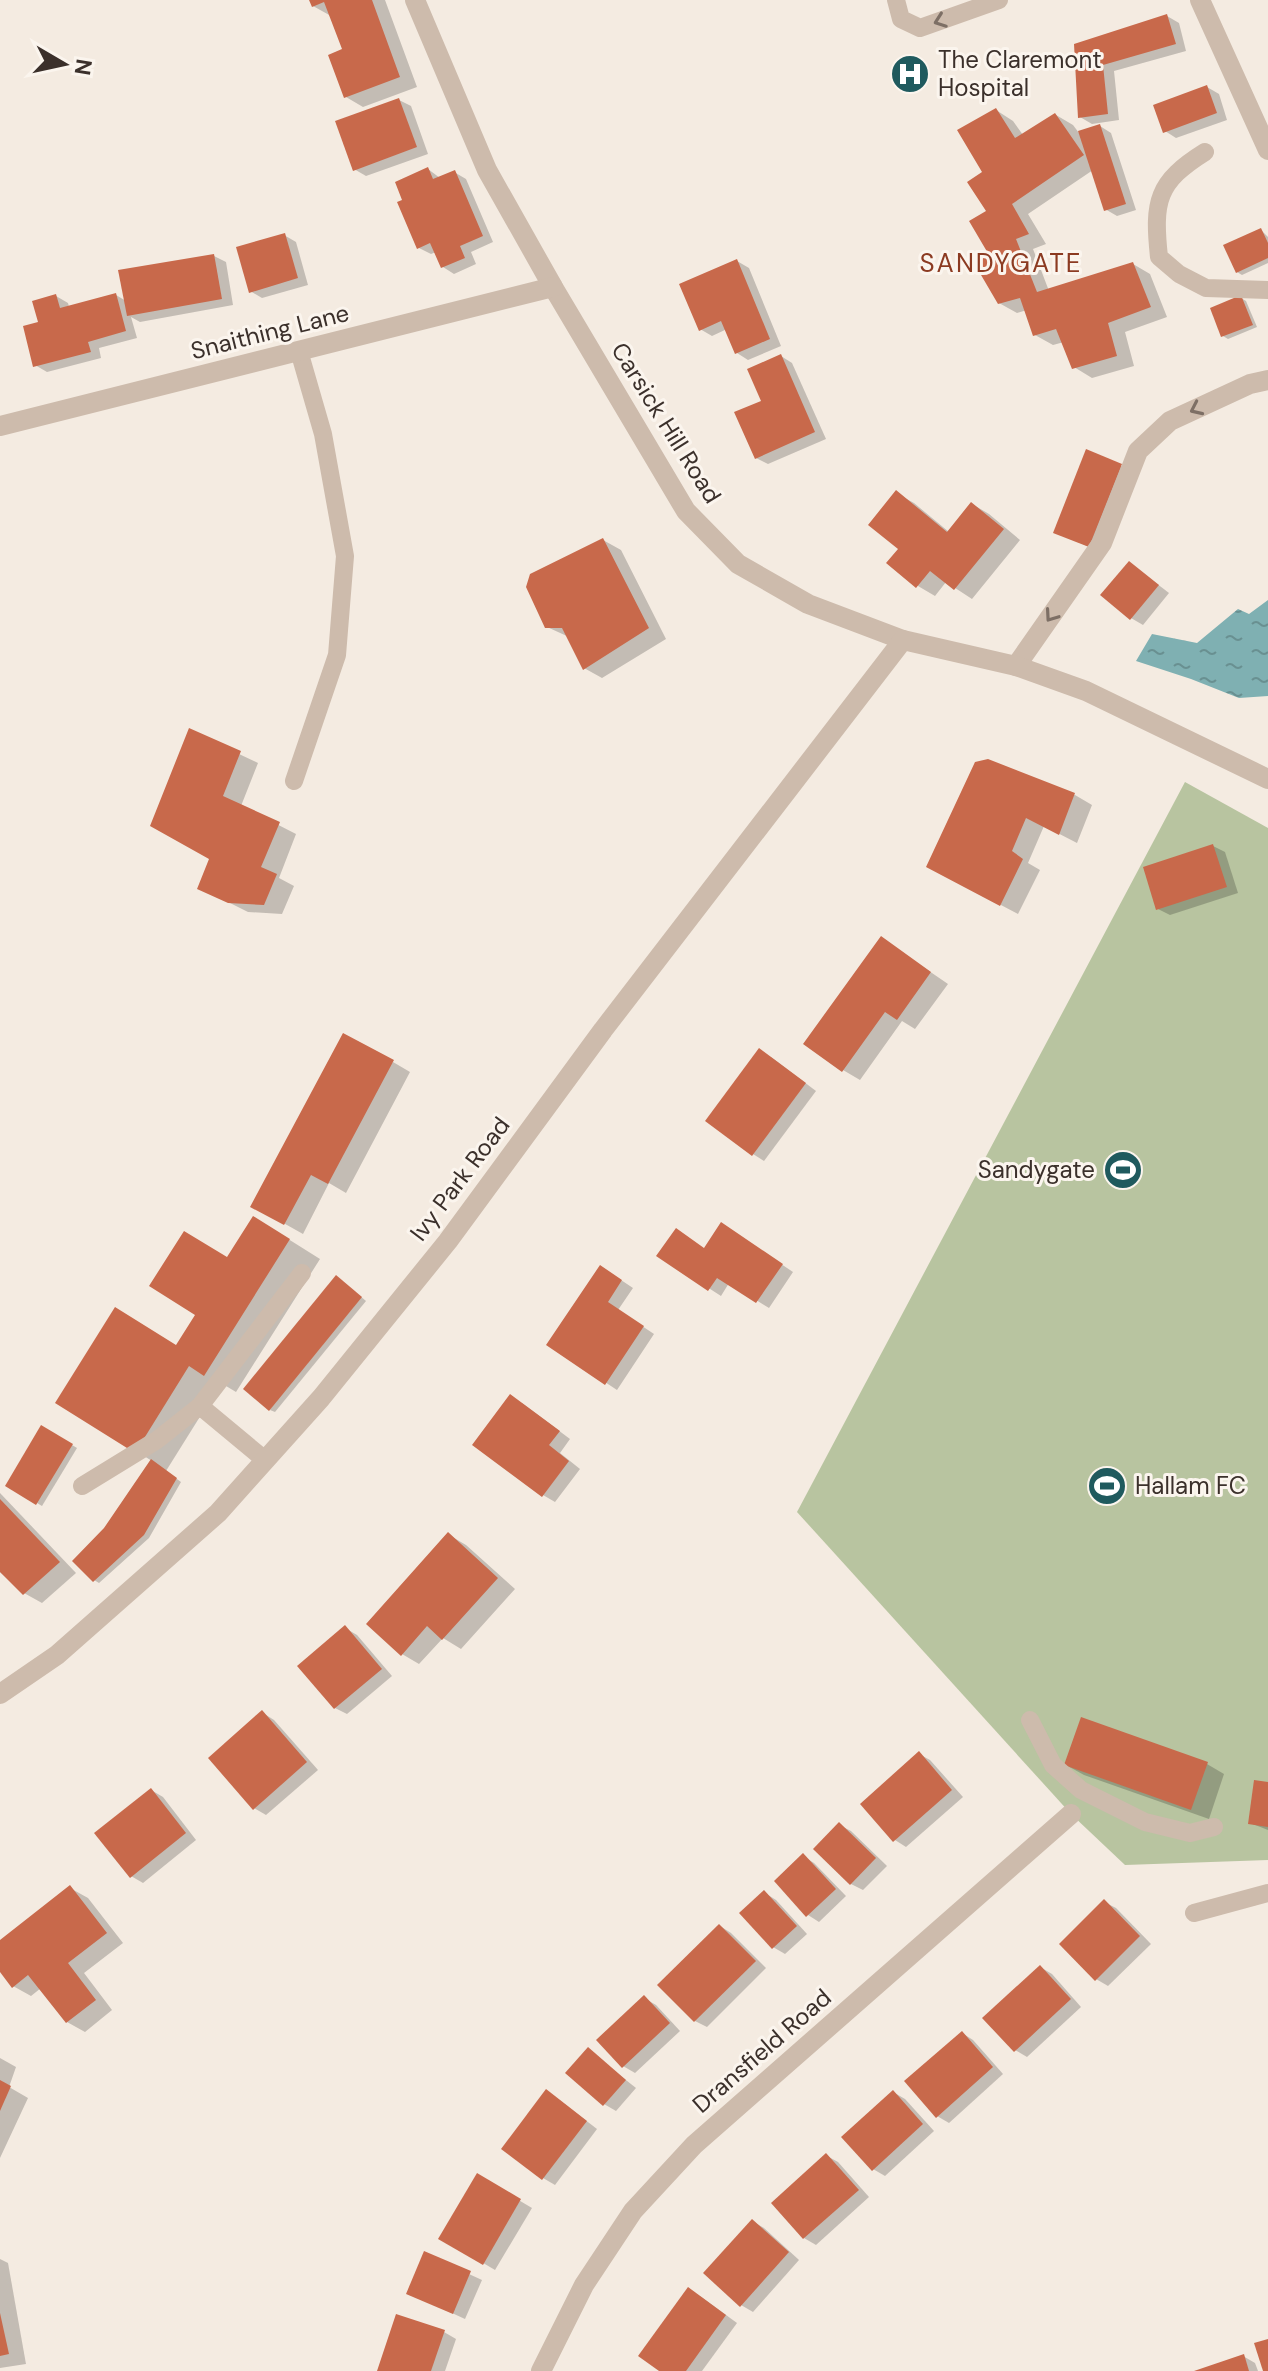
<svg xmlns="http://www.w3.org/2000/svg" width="1268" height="2371" font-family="'DM Sans',sans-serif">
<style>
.green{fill:#b8c4a0}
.water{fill:url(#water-ripples)}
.shadow{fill:#0003}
.building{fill:#c8694b}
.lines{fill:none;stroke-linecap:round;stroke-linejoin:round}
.service{stroke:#cdbbac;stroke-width:18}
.minor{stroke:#cdbbac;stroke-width:20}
.tertiary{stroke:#cdbbac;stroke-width:20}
.oneway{stroke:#7d6f65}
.labels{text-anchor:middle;stroke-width:6;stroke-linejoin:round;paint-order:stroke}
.poi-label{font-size:24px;fill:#3b302b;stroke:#fbf5ee;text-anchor:start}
.street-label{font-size:24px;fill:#3b302b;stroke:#fbf5ee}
.neighbourhood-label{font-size:26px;letter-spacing:2px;fill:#8c3b22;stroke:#fbf5ee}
</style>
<defs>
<pattern id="water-ripples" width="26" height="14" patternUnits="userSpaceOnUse" patternTransform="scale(2)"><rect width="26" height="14" fill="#7fb0b2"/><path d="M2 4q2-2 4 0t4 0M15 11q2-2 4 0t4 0" fill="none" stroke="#699091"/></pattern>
</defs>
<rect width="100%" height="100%" fill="#f4ebe1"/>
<polygon class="green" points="1185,782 1268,828 1268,1860 1125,1865 1071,1814 797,1512"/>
<polygon class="water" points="1268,600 1268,696 1239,698 1191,679 1136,661 1152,634 1197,643 1238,609 1249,614"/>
<g class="shadow">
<polygon points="311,0 385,0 417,87 363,107 346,97 344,51 331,16 313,6"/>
<polygon points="1167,16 1179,23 1186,51 1114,71 1119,120 1092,124 1080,117 1076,46"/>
<polygon points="1207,87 1219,94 1227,120 1176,138 1165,131"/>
<polygon points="399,100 411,106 428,154 366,176 354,169"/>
<polygon points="996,110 1013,121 1023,135 1056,115 1073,125 1079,133 1100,126 1111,133 1136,210 1117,216 1105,209 1093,170 1028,214 1046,244 1033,249 1049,291 1133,264 1150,274 1167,317 1125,332 1134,366 1092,378 1074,367 1064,342 1053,345 1035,335 1027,310 1017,313 999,303 991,256 984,172"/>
<polygon points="428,169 440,178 454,172 466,179 493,242 471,252 476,264 454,274 443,267 436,252 431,254 419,248"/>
<polygon points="1261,230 1268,237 1268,263 1242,275 1237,272"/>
<polygon points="284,235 296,242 308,285 262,298 250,291"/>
<polygon points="214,256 226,262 233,305 140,322 131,317 137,338 99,348 101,358 47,372 35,365 56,296 68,303 69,307 116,295 126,301"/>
<polygon points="737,261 749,268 781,346 748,360 737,353 727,329 712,336 700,329"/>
<polygon points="1241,298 1246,301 1257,327 1228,339 1223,336"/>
<polygon points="781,356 792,363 826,439 768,464 756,458 763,402"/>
<polygon points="1121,466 1133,472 1101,552 1055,532"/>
<polygon points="896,493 914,503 949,532 972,504 989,514 1020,540 972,599 946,582 935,596 918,586"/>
<polygon points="603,540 621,550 666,639 602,678 584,668 569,637 547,627"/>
<polygon points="1130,563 1169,593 1143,625 1131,618"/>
<polygon points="190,731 258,763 241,806 296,834 279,878 294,886 282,914 248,912 200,888 211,858"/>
<polygon points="988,761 1075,795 1092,805 1077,843 1044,826 1028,863 1040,870 1018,914 946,876"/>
<polygon points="1213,846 1225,852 1238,893 1170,915 1158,909"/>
<polygon points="881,938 948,984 915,1029 902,1021 860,1080 843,1070"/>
<polygon points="771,1057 816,1091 764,1161 753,1154"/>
<polygon points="393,1062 410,1072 346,1193 329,1183 303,1234 253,1206"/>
<polygon points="733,1232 793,1272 769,1308 729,1283 721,1296 659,1256 706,1249"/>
<polygon points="285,1237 320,1259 236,1392 221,1383 166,1471 181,1482 149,1538 99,1583 94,1580 106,1529 152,1461 136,1451 177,1347 228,1259"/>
<polygon points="612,1274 633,1288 618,1310 654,1334 617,1390 549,1345"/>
<polygon points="341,1280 366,1301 275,1412 270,1410"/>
<polygon points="522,1403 570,1439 560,1453 580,1469 555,1502 543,1495"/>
<polygon points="42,1427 77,1448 42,1506 7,1485"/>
<polygon points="0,1493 76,1573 42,1603 24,1593 0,1572"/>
<polygon points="449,1535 466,1545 515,1589 461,1649 443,1638 419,1664 402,1654"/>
<polygon points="345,1628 357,1635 392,1676 347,1714 335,1708"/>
<polygon points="263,1713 274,1720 318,1770 266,1815 254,1808"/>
<polygon points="919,1754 930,1760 963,1797 906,1847 895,1840 862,1804"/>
<polygon points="1207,1764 1224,1774 1209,1819 1084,1775 1066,1765"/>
<polygon points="1268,1784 1268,1830 1250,1823"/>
<polygon points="151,1790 163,1797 196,1840 143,1883 131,1876"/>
<polygon points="839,1825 851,1831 887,1866 863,1890 851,1884 816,1849"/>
<polygon points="803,1856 814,1863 846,1896 819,1922 808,1915"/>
<polygon points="70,1888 88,1898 123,1943 84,1973 112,2010 85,2032 67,2022 41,1988 31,1996 13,1986 0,1969 0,1942"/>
<polygon points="765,1893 776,1900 807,1934 785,1954 773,1947"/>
<polygon points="1104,1902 1116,1908 1151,1944 1108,1986 1096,1979"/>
<polygon points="720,1926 731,1933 766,1968 707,2027 695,2021 660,1985"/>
<polygon points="1040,1967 1052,1974 1081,2007 1027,2057 1015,2050"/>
<polygon points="644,1998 656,2005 680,2031 635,2073 623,2066"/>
<polygon points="962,2033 973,2040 1003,2074 949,2123 937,2116"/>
<polygon points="588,2050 636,2088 616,2111 604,2104"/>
<polygon points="0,2058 16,2067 9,2087 28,2098 0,2158"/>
<polygon points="893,2092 905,2099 934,2131 885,2176 873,2169"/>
<polygon points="558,2099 597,2129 555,2185 543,2178"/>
<polygon points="827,2156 838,2162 869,2197 816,2245 804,2238"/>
<polygon points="478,2176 532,2208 495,2270 441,2238"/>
<polygon points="752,2221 764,2228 799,2260 753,2312 741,2305"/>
<polygon points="425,2254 482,2280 465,2319 408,2293"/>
<polygon points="0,2259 8,2263 26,2364 0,2368"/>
<polygon points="700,2296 737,2323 702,2371 662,2371"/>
<polygon points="444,2332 456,2339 445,2371 379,2371"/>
<polygon points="1243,2356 1255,2363 1258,2371 1199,2371"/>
</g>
<g class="building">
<polygon points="309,0 372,0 400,77 344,98 328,55 342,49 324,2 312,7"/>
<polygon points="1167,14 1176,44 1103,65 1108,114 1078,118 1074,44"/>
<polygon points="1207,85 1217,113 1163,133 1153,105"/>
<polygon points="399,98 417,147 353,171 335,121"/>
<polygon points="996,108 1015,138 1055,113 1084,155 1012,204 1029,234 1016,239 1037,292 1133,262 1151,307 1108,323 1117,356 1072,369 1056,329 1033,336 1020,298 998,304 974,263 989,255 969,221 986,211 967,182 982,172 957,130"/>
<polygon points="1100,124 1126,204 1104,211 1078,131"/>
<polygon points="428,167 433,179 455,170 483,236 460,246 465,258 441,268 430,243 417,249 397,202 402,200 395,182"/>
<polygon points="1261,228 1268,243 1268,258 1236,273 1223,245"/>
<polygon points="285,233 298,278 249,293 236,247"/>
<polygon points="214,254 222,299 127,316 118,270"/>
<polygon points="737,259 770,339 735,354 721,321 699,331 679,284"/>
<polygon points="116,293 126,331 88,342 91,352 33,367 23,326 38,322 32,301 56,294 60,308"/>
<polygon points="1241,295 1253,325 1221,337 1210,308"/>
<polygon points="781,354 815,432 755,459 734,412 761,401 747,369"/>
<polygon points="1086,449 1122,464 1089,547 1053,533"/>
<polygon points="896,490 947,532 971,502 1004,529 954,590 930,571 916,588 886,563 898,549 868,525"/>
<polygon points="603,538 649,628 583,670 562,628 545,628 526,587 530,574"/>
<polygon points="1129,561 1159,585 1130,620 1100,595"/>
<polygon points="189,728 241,751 223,796 280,822 261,867 277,874 264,905 228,903 197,889 209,859 150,826"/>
<polygon points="988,759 1075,793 1059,835 1026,818 1012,851 1023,859 1000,906 926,867 975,762"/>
<polygon points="1213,844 1227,887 1156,910 1143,867"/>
<polygon points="881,936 931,972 897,1020 885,1012 842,1072 803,1044"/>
<polygon points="343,1033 394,1060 328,1184 311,1175 284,1225 250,1207"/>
<polygon points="759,1048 806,1083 752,1156 705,1121"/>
<polygon points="253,1216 290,1239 204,1376 189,1366 135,1453 55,1403 115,1307 176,1345 195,1315 149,1286 184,1231 227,1257"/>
<polygon points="721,1222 783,1264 756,1303 717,1278 708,1291 656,1256 676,1228 704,1248"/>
<polygon points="600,1265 622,1280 608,1302 644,1326 605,1385 546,1345"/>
<polygon points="336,1275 362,1297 269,1411 243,1389"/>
<polygon points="510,1394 560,1431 549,1445 569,1461 542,1497 472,1445"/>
<polygon points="41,1425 73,1444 36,1505 5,1486"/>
<polygon points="151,1459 177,1478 144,1535 93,1582 72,1561 104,1528"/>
<polygon points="0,1499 60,1562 23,1595 0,1572"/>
<polygon points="448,1532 498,1578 442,1640 427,1626 401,1656 366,1624"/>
<polygon points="345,1625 382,1669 334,1709 297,1666"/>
<polygon points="262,1710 307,1762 253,1810 208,1758"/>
<polygon points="1081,1717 1208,1762 1191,1810 1064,1765"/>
<polygon points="919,1751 952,1790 893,1842 860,1804"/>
<polygon points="1254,1780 1268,1782 1268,1827 1248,1824"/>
<polygon points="151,1788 186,1833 130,1878 94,1833"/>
<polygon points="839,1822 876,1858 850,1885 813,1849"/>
<polygon points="803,1853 836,1889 806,1917 774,1881"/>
<polygon points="70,1885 107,1933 68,1963 96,2000 66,2023 28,1975 12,1988 0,1972 0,1940"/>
<polygon points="764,1890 797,1926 772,1949 739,1913"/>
<polygon points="1104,1899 1140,1936 1095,1981 1059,1944"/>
<polygon points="719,1924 756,1961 694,2022 657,1985"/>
<polygon points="1040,1965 1071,1999 1014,2052 982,2018"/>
<polygon points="644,1995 670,2023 622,2068 596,2040"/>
<polygon points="962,2031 993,2067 936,2118 904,2081"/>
<polygon points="588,2047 626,2080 603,2106 565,2073"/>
<polygon points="0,2080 11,2086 0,2111"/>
<polygon points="546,2089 587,2121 542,2180 501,2149"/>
<polygon points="893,2090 923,2124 872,2171 841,2137"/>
<polygon points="826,2153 859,2190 803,2239 771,2203"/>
<polygon points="477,2173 521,2199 483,2265 438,2239"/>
<polygon points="752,2219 789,2252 740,2307 703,2273"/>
<polygon points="424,2251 471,2271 453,2314 406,2294"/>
<polygon points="688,2287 726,2315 686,2371 659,2371 638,2356"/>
<polygon points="0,2313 9,2354 0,2356"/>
<polygon points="396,2314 445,2330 431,2371 377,2371"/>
<polygon points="1268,2339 1268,2371 1263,2371 1254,2343"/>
<polygon points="1244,2354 1249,2371 1194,2371"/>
</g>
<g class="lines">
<g class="service">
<polyline points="896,0 901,19 920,28 999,0"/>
<path d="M1205,152C1157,182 1153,201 1159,257L1179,274L1206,288L1268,290"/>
<polyline points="294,781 337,655 345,556 323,434 299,351"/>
<polyline points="200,1406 265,1460"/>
<polyline points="82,1486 157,1440 200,1406 302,1273"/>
<polyline points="1030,1720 1053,1765 1081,1790 1145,1822 1190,1833 1214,1827"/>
<polyline points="1194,1913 1268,1893"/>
</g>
<g class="minor">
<polyline points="415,0 487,170 553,287 686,511 738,564 808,604 903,640"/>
<polyline points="0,426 553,287"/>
<polyline points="1016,666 1102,543 1138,451 1170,421 1250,384 1268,380"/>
<polyline points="541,2371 584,2285 633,2211 694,2145 1071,1814"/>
</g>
<g class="tertiary">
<polyline points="1200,0 1268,150"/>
<polyline points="0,1694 57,1655 218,1513 321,1398 448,1241 603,1030 903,640 1016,666 1086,691 1268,779"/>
</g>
</g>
<defs><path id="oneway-chevron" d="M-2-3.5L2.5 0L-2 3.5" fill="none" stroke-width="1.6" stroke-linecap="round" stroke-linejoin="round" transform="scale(2)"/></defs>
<g class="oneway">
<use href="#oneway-chevron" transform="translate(940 21) rotate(160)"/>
<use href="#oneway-chevron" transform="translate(1196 409) rotate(155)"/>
<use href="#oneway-chevron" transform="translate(1051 616) rotate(125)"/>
</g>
<defs>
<symbol id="hospital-disc" viewBox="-11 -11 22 22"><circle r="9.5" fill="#1f5a5e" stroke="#fbf5ee"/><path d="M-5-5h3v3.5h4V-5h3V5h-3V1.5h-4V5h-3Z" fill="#fff"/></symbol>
<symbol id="stadium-disc" viewBox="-11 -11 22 22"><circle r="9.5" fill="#1f5a5e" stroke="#fbf5ee"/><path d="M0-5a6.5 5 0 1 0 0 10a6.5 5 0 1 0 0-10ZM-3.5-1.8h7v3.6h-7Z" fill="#fff"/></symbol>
</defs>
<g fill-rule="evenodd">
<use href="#hospital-disc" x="888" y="52" width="44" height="44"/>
<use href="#stadium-disc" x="1101" y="1148" width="44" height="44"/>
<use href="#stadium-disc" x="1085" y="1464" width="44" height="44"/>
</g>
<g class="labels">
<g class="poi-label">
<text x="938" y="68">The Claremont<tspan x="938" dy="28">Hospital</tspan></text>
<text x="1095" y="1178" text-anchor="end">Sandygate</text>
<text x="1135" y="1494">Hallam FC</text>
</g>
<g class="street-label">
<text transform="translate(270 332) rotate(-14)" y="8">Snaithing Lane</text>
<text transform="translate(666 423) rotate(58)" y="8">Carsick Hill Road</text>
<text transform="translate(460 1179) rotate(-53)" y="8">Ivy Park Road</text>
<text transform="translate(762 2051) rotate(-41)" y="8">Dransfield Road</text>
</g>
<g class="neighbourhood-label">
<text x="1001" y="272">SANDYGATE</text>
</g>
</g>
<g transform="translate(64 64) rotate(99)" stroke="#fbf5ee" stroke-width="6" paint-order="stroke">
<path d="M0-6L14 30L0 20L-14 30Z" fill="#3b302b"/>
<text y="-12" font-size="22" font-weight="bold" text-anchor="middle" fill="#3b302b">N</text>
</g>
</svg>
